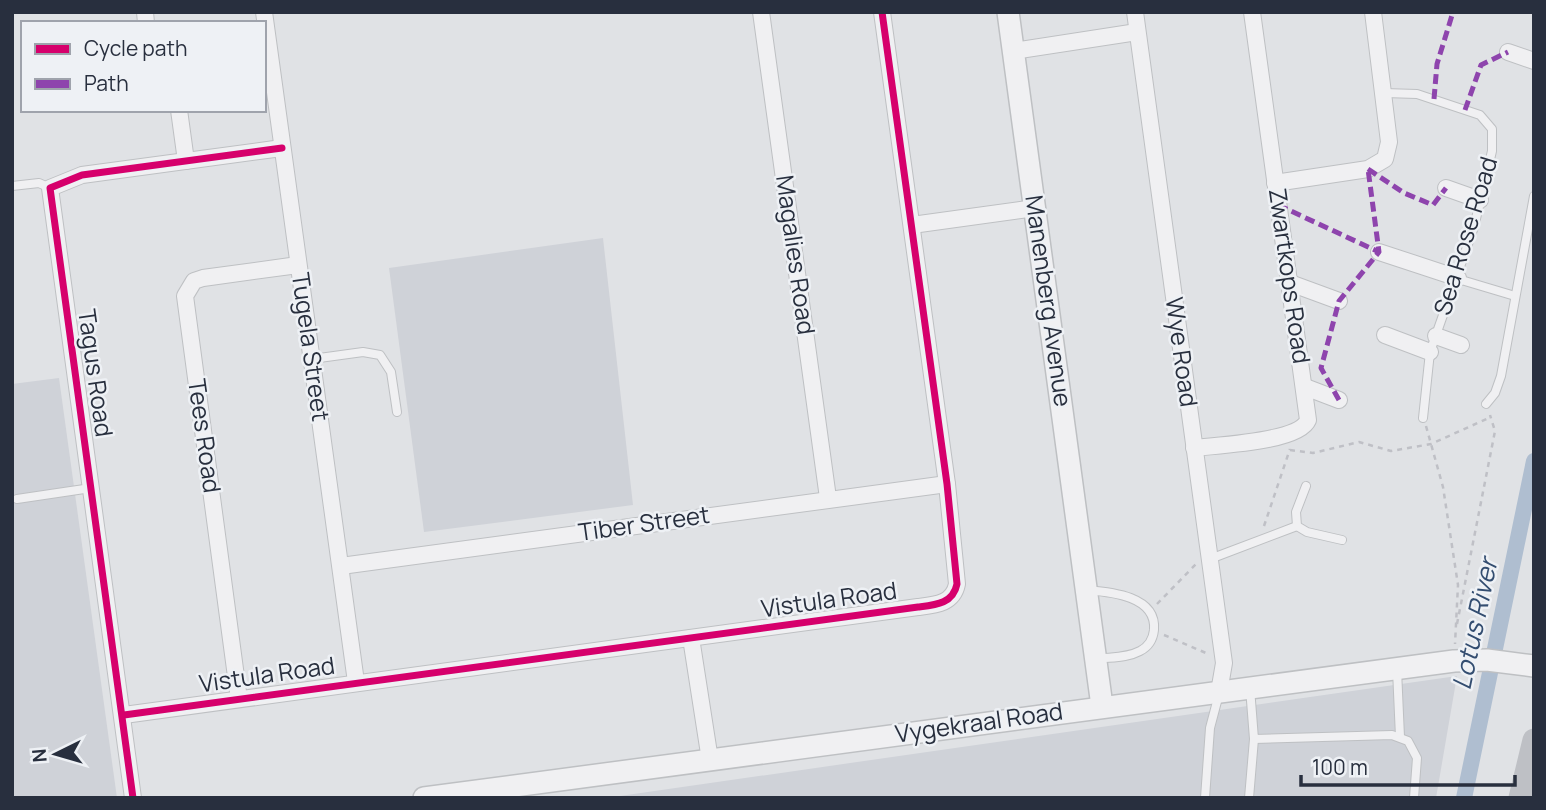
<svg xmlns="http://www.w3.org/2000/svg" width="1546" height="810" font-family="Manrope,sans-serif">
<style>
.built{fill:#cfd2d8}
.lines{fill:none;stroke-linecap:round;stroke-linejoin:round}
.canal{stroke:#afbed0;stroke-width:16}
.service-casing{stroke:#bec0c3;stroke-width:10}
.minor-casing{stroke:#bec0c3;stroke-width:18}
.tertiary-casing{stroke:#bec0c3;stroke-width:24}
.path{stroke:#bfc0c6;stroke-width:2.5;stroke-dasharray:5 5;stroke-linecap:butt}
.service{stroke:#f0f0f2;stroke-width:8}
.minor{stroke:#f0f0f2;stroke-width:16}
.tertiary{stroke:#f0f0f2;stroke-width:21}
.secondary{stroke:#bec0c5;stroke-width:23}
.quiet{stroke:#8e44ad;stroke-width:5;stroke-dasharray:10 5;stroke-linecap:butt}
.cycleway-casing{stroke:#eef1f5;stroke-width:11}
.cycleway{stroke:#d6006c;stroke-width:7}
.labels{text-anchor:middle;stroke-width:5;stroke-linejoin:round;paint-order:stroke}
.street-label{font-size:24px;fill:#282f3e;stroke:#eef1f5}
.water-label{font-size:26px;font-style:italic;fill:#334d70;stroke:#eef1f5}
</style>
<rect width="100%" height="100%" fill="#e0e2e5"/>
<g class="built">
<polygon points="603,238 633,505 424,532 389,268"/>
<polygon points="59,378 117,798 12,798 12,384"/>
<polygon points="1457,676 1436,798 606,798"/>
</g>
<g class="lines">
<polyline class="canal" points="1464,798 1534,461"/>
<defs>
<g id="service">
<polyline points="1384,93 1417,94 1480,115 1492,129 1492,151 1474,227 1430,352 1423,418"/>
<polyline points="12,186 39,183 50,188"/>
<polyline points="1458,279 1515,296"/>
<polyline points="312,359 363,352 380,355 391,372 397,412"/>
<polyline points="1486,404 1495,393 1501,376 1534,196"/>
<polyline points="1306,486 1296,512 1297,526 1307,532 1342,540"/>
<polyline points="17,499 91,488"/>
<polyline points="1210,559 1297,526"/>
<path d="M1087,590C1111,592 1157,596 1154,630C1153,639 1148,647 1140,651C1127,658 1111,657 1097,659"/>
<polyline points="1397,670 1400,737"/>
<polyline points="1250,688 1254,739 1392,735 1408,741 1417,758 1414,798"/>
<polyline points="1205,798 1210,728 1219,694"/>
<polyline points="1249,798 1254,739"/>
</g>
<g id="minor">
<polyline points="145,12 146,23"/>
<polyline points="264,12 356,682"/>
<polyline points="761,12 828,498"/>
<polyline points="1135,12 1224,663 1219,692"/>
<polyline points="1013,51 1137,32"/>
<polyline points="1508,52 1534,61"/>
<polyline points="179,110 186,161"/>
<polyline points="1275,183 1368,169 1385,159 1389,142 1373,12"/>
<polyline points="1446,188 1480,200"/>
<polyline points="912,225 1035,208"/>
<polyline points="1379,252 1458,278"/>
<polyline points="1290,283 1339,301"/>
<polyline points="1385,335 1430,352"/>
<polyline points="1436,336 1461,345"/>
<polyline points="1305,387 1339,400"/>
<path d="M1194,448C1218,445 1299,442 1308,420L1252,12"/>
<polyline points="341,566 947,484"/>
<polyline points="691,638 710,760"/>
<polyline points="239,699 185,296 194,281 203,278 298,265"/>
<path d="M124,715L918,607C935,605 953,604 957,584L947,484L882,12"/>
<polyline points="133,798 50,188 82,175 282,148"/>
</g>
<g id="tertiary">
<polyline points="1008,12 1102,706"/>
<polyline points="424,798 1454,661 1487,660 1534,666"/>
</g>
</defs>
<use href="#service" class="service-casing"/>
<use href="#minor" class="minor-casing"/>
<use href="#tertiary" class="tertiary-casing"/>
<g class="path">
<polyline points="1426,426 1443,487 1458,585 1455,644"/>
<polyline points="1290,450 1313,453 1359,442 1391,451 1431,444 1491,417"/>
<polyline points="1264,526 1290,449"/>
<polyline points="1157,604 1196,564"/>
<polyline points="1457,624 1495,431 1490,415"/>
<polyline points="1164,635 1206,653"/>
</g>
<use href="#service" class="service"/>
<use href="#minor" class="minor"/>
<use href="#tertiary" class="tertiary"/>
<polyline class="secondary" points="1520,798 1534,740"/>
<g class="quiet">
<polyline points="1434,99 1437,64 1453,12"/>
<polyline points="1465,110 1481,65 1508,52"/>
<polyline points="1368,169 1404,193 1433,205 1446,188"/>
<polyline points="1278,205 1379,252"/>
<polyline points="1339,400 1321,368 1339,301 1379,252 1368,169"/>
</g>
<defs>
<g id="cycleway">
<path d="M124,715L918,607C935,605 953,604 957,584L947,484L882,12"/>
<polyline points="133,798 50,188 82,175 282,148"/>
</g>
</defs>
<use href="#cycleway" class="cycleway-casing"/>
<use href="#cycleway" class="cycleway"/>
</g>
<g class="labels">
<g class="street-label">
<text transform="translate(1466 236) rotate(-73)" y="8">Sea Rose Road</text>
<text transform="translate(795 255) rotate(82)" y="8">Magalies Road</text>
<text transform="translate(1289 276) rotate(82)" y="8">Zwartkops Road</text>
<text transform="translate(1048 301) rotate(82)" y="8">Manenberg Avenue</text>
<text transform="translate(310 347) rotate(82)" y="8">Tugela Street</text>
<text transform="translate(1181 352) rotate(82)" y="8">Wye Road</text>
<text transform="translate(95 373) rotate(82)" y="8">Tagus Road</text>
<text transform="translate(204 436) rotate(82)" y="8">Tees Road</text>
<text transform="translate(644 524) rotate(-8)" y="8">Tiber Street</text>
<text transform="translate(829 600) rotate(-8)" y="8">Vistula Road</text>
<text transform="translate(267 675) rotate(-8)" y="8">Vistula Road</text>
<text transform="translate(979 723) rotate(-8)" y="8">Vygekraal Road</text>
</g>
<g class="water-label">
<text transform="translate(1475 624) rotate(-78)" y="9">Lotus River</text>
</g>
</g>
<rect width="1546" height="810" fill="none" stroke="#282f3e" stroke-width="28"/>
<rect x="21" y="21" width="245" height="91" fill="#eef1f5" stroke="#9fa3ac" stroke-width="2"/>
<rect x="35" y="44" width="35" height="10" fill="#d6006c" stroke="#9fa3ac" stroke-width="2"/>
<text x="84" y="56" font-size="21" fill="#282f3e">Cycle path</text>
<rect x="35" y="79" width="35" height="10" fill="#8e44ad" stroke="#9fa3ac" stroke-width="2"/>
<text x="84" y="91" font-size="21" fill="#282f3e">Path</text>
<g transform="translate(56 754) rotate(265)" stroke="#eef1f5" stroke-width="5" paint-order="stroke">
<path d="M0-5L12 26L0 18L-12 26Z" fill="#282f3e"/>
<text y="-10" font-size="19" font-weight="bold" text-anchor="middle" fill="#282f3e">N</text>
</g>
<path d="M1301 775v10h214v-10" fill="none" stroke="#282f3e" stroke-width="3.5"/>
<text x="1312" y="775" font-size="21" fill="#282f3e" stroke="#eef1f5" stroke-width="5" paint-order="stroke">100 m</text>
</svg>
